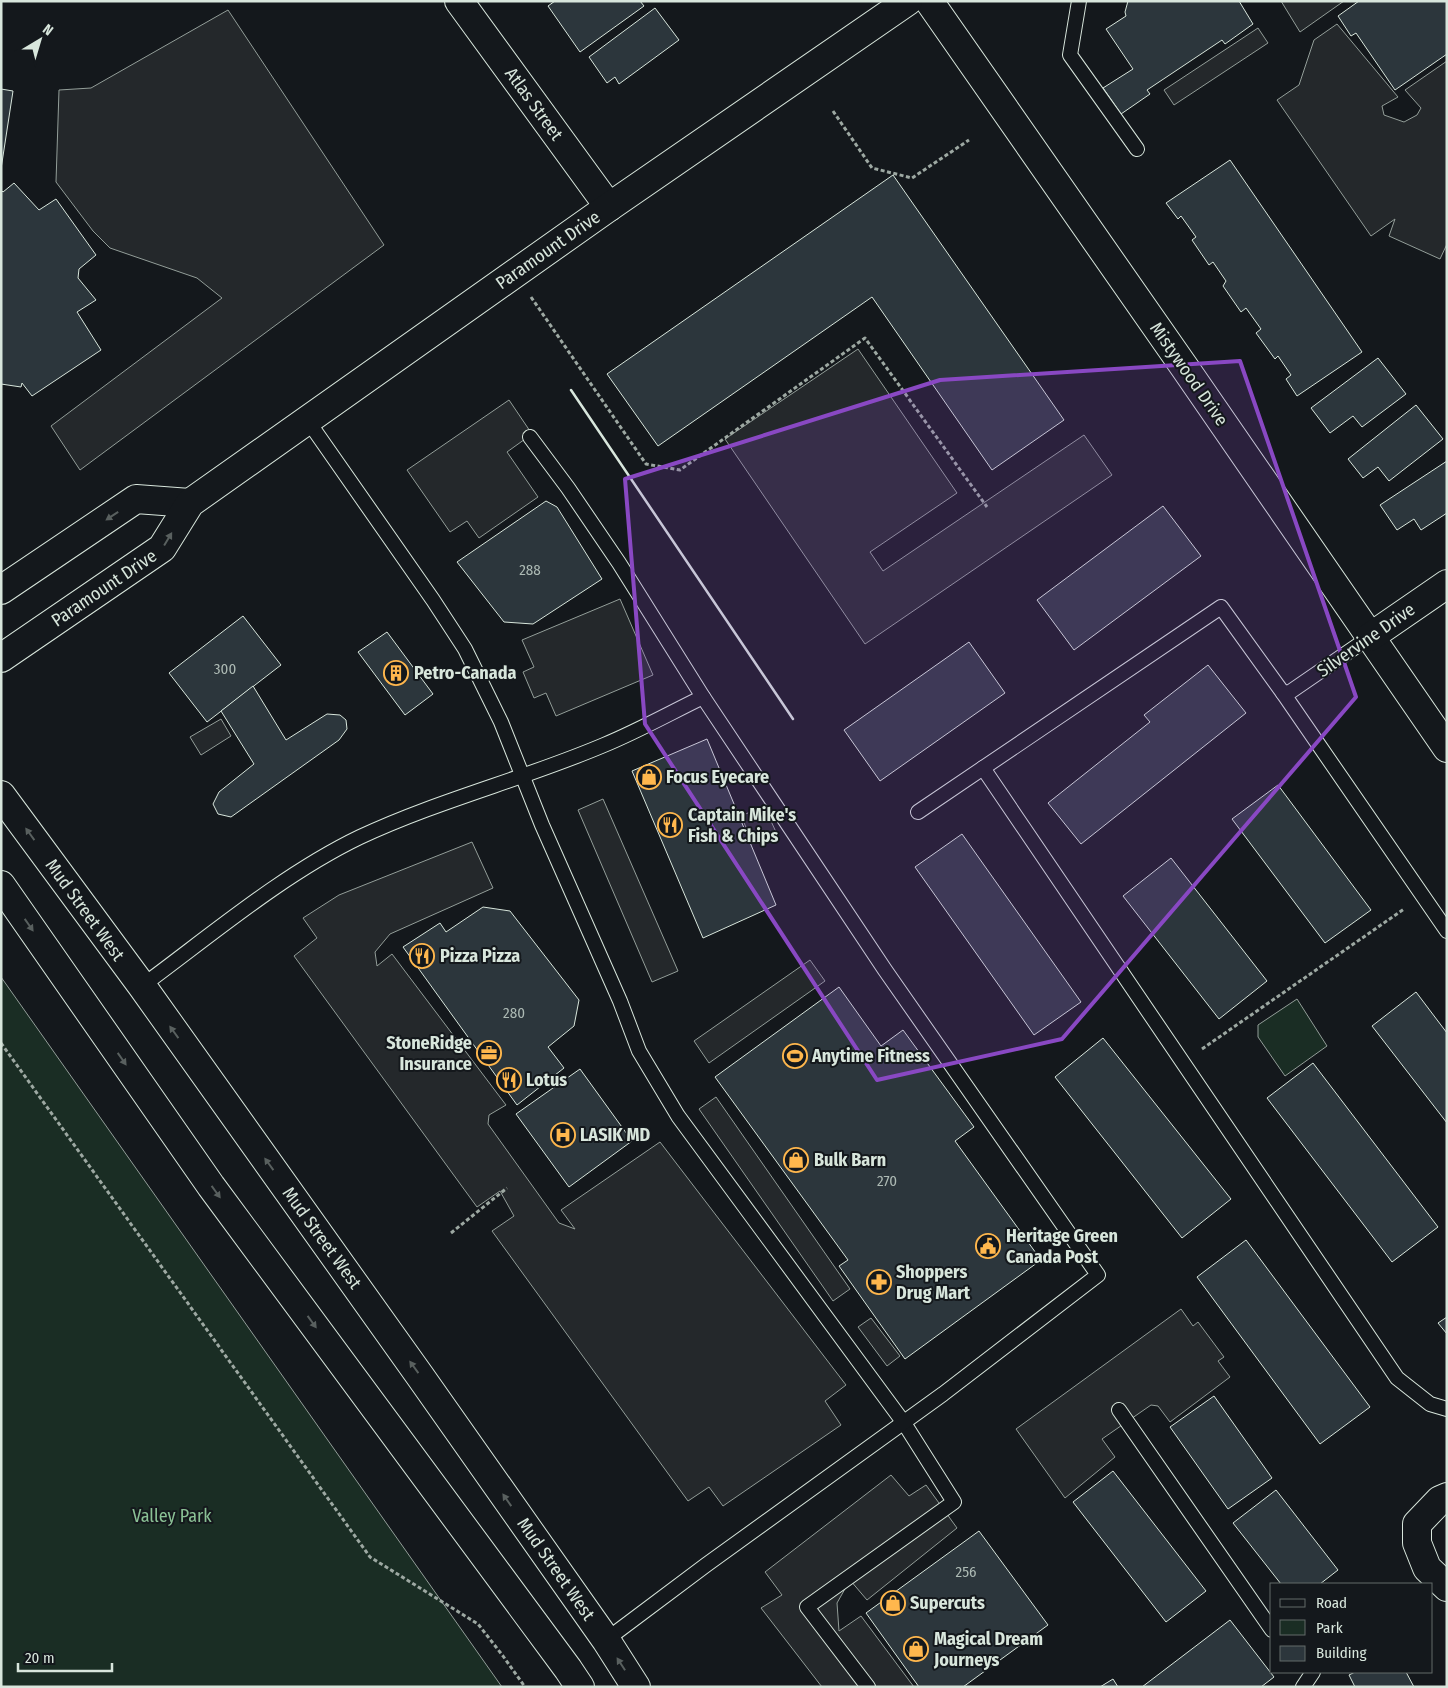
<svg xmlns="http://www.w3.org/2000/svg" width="1448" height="1688" font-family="'Fira Sans Condensed',sans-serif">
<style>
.green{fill:#1a2d24;stroke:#939e99}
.parking{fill:#24282b;stroke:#939e99}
.building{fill:#2c363c;stroke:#d8e6dc}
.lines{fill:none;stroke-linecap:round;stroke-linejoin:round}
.service-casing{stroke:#d8e6dc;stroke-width:16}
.minor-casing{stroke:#d8e6dc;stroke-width:30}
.tertiary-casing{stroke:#d8e6dc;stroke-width:30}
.primary-casing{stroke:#d8e6dc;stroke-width:30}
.path{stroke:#9da8a2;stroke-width:3;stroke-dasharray:4 2.5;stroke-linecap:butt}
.service{stroke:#14181c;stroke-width:14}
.minor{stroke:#14181c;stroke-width:28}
.tertiary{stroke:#14181c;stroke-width:28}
.primary{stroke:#14181c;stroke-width:28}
.wall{stroke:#d8e6dc;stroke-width:2.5}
.oneway{fill:#59605f}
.marked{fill:#8948c3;fill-opacity:0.2;stroke:#8948c3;stroke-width:4;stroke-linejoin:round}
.labels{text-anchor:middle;stroke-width:4;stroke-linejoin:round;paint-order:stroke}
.number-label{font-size:15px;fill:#adbab4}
.street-label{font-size:18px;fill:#d8e6dc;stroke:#14181c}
.poi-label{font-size:18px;font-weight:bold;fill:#d8e6dc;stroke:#14181c;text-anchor:start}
.park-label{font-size:18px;fill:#8ac095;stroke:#14181c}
</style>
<rect width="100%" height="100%" fill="#14181c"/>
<g class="green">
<polygon points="1,977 502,1687 1,1687"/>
<polygon points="1297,999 1327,1046 1285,1076 1258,1037 1258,1025"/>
</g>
<g class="parking">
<polygon points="1281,1 1344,1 1300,32"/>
<polygon points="228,10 384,245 80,470 51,426 222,298 197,278 110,248 93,231 56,182 59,90 91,88"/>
<polygon points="1337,24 1398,97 1382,106 1384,115 1404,122 1417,115 1421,108 1405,90 1447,61 1447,244 1440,259 1389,236 1395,219 1371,236 1277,100 1299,85 1314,40"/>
<polygon points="1258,28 1268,43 1174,105 1164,90"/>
<polygon points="858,349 957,493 870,552 883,571 1084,435 1112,475 865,644 725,439"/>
<polygon points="509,400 532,434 507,452 538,497 479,538 467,521 450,532 407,470"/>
<polygon points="620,599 653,675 556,716 546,693 534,698 523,672 534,667 522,640"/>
<polygon points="221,719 231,736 201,755 190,737"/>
<polygon points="603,799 678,971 652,982 578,810"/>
<polygon points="764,806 776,832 753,843 741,816"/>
<polygon points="472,842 493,888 390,934 375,952 377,966 392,954 506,1105 489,1115 488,1124 559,1223 575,1229 561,1210 660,1142 846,1385 825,1401 841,1425 723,1506 709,1487 688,1501 492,1231 514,1216 500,1191 477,1207 294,956 317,938 303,918 339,895"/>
<polygon points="810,960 825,981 709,1063 694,1041"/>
<polygon points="716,1097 850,1289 833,1301 699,1109"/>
<polygon points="1181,1309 1193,1326 1198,1322 1224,1357 1218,1361 1230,1377 1170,1422 1158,1406 1151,1405 1102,1439 1115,1457 1065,1498 1016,1429"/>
<polygon points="871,1318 900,1356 887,1366 858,1327"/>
<polygon points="891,1475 909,1496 926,1485 957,1528 867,1600 850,1580 837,1603 839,1631 861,1616 914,1687 822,1687 761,1608 782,1595 765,1572"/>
</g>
<g class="building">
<polygon points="555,1 640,1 644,6 580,52 548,6"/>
<polygon points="1128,1 1239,1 1253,24 1225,44 1222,40 1147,90 1150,94 1121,114 1103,88 1133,69 1106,29 1126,16 1125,12"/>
<polygon points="1359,1 1447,1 1447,54 1395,90 1356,33 1351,36 1338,16"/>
<polygon points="655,8 679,40 619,84 615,77 607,83 589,57"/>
<polygon points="1,89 13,91 1,169"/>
<polygon points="1230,160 1362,352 1297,396 1286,379 1291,375 1278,356 1275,359 1256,333 1261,329 1246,308 1241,312 1223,286 1226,281 1213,262 1209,265 1192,240 1196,237 1181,216 1178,219 1166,203"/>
<polygon points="893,175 1064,420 992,470 872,297 658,446 607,374"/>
<polygon points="14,183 39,210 56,199 96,255 79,269 78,278 96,300 77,312 101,350 32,396 22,383 21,387 1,384 1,190 3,192"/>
<polygon points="1378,358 1406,394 1362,427 1353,416 1330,433 1311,408"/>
<polygon points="1416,405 1443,439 1389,481 1378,467 1363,478 1348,459"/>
<polygon points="1447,461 1447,513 1421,530 1414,519 1397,530 1380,505"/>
<polygon points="546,501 557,507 602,579 533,624 504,622 457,562"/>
<polygon points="1163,506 1201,556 1074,650 1037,600"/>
<polygon points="243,616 281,665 207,722 169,673"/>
<polygon points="387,632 433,694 405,715 358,652"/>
<polygon points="969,642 1005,693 880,781 844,730"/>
<polygon points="1208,665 1246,713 1081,844 1048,803 1150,722 1144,715"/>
<polygon points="253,686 286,740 327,714 340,715 346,720 347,729 339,740 231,817 218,814 213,804 219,792 254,764 221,711"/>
<polygon points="707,739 776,905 703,938 632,771"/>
<polygon points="1278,785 1371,910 1325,943 1232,819"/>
<polygon points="962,834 1081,1002 1034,1035 915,867"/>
<polygon points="1171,858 1267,981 1219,1019 1123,896"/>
<polygon points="483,907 510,911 579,1000 574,1026 548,1047 564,1068 517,1105 403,947 440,923 446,932"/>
<polygon points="839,987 881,1046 903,1030 974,1127 955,1141 1041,1260 905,1359 839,1266 848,1260 715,1077"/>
<polygon points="1416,992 1447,1033 1447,1123 1372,1026"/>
<polygon points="1103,1038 1231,1199 1182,1238 1055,1077"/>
<polygon points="1313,1063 1438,1227 1392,1262 1267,1098"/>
<polygon points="580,1069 632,1141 569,1187 516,1114"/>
<polygon points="1246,1240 1370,1407 1320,1444 1197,1277"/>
<polygon points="1447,1317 1447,1334 1438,1323"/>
<polygon points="1214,1396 1272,1478 1228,1509 1170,1427"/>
<polygon points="1113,1471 1206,1591 1166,1622 1073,1502"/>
<polygon points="1276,1490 1338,1570 1320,1584 1281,1584 1233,1523"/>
<polygon points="979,1531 1048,1625 963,1687 919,1687 866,1613"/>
<polygon points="1230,1620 1274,1677 1261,1687 1142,1687"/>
<polygon points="1355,1672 1406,1672 1414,1687 1355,1687 1349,1675"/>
<polygon points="1113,1679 1118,1687 1100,1687"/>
</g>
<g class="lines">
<defs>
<g id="service">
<polyline points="1079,1 1070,55 1137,149"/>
<polyline points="308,421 433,600 465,649 501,722 542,825 620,1001 639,1051 678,1116 904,1423 954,1502 807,1607 868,1687"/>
<polyline points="530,437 568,488 619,563 703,697 885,970 1098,1275 943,1394 706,1565 606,1640"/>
<polyline points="1283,693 1290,692 1370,637"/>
<polyline points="983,768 1397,1378 1430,1404 1447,1409"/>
<polyline points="918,812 1221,607 1283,693 1447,931"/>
<path d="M142,986C210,936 283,874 360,837C439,800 524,779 604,745C638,731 670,713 703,697"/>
<polyline points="1119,1410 1272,1630"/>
<polyline points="1303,1687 1313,1672"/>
</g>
<g id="minor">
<polyline points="459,1 609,207"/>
<polyline points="929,1 1185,368 1447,748"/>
<polyline points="1370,637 1447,584"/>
<polyline points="1447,1497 1440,1500 1417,1524 1417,1543 1427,1568 1447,1587"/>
</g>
<g id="tertiary">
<polyline points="1,590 136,499 190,503"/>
<polyline points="1,658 162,548 190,503 609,207 908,1"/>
</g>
<g id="primary">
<polyline points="1,795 142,986 420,1376 606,1640 636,1687"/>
<polyline points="1,885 211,1186 568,1669 580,1687"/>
</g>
</defs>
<use href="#service" class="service-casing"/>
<use href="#minor" class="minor-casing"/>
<use href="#tertiary" class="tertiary-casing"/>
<use href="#primary" class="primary-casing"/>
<g class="path">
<polyline points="833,111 872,168 912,178 969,140"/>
<polyline points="531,297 646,464 680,470 865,338 987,507"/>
<polyline points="1,1043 370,1557 478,1624 503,1656 525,1687"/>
<polyline points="1202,1049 1404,909"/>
<polyline points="451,1233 507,1188"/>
</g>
<use href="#service" class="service"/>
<use href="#minor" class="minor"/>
<use href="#tertiary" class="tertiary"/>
<use href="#primary" class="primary"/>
<polyline class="wall" points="571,390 793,719"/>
</g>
<defs><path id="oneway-solid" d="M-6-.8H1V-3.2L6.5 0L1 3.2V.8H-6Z" transform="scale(1.25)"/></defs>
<g class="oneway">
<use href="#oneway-solid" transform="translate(112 516) rotate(146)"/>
<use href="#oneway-solid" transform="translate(168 539) rotate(-59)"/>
<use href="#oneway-solid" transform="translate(30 834) rotate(-126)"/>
<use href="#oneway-solid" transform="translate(29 925) rotate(55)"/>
<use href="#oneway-solid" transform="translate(174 1032) rotate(-126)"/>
<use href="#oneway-solid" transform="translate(122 1059) rotate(55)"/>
<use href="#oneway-solid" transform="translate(269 1164) rotate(-126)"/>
<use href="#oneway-solid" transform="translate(216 1192) rotate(54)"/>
<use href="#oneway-solid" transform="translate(312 1322) rotate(54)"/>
<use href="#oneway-solid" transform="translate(414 1367) rotate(-126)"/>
<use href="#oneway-solid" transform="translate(507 1500) rotate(-125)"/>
<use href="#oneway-solid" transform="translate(621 1664) rotate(-123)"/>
</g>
<path class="marked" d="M1240,361L1356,697L1062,1039L877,1080L645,724L625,479L940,380Z"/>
<defs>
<symbol id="building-ring" viewBox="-11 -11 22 22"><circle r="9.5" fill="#14181c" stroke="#ffb74d" stroke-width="1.5"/><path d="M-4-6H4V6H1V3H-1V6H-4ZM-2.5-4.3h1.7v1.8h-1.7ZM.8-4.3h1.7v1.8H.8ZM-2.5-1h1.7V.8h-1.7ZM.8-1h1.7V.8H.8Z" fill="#ffb74d"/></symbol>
<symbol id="shop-ring" viewBox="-11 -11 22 22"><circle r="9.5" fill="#14181c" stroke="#ffb74d" stroke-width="1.5"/><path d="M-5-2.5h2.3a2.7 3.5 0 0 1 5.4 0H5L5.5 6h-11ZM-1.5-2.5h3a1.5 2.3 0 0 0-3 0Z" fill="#ffb74d"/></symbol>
<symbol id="restaurant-ring" viewBox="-11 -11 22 22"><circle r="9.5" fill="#14181c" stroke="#ffb74d" stroke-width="1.5"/><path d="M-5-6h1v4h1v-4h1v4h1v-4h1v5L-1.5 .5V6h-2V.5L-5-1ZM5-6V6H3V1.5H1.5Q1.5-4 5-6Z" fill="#ffb74d"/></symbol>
<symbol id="office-ring" viewBox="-11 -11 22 22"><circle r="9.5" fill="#14181c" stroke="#ffb74d" stroke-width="1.5"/><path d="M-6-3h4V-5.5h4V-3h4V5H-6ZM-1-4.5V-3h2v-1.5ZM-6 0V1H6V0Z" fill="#ffb74d"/></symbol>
<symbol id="stadium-ring" viewBox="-11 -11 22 22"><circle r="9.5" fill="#14181c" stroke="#ffb74d" stroke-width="1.5"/><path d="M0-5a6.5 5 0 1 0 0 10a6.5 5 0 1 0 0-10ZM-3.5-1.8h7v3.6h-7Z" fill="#ffb74d"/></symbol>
<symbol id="hospital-ring" viewBox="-11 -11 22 22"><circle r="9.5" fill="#14181c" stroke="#ffb74d" stroke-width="1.5"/><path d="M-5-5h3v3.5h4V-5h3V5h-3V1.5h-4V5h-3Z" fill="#ffb74d"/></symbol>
<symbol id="civic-ring" viewBox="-11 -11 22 22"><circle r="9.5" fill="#14181c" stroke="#ffb74d" stroke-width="1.5"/><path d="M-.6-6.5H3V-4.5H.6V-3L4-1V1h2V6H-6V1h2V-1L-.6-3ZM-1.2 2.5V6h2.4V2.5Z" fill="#ffb74d"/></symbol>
<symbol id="pharmacy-ring" viewBox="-11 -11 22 22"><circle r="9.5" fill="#14181c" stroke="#ffb74d" stroke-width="1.5"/><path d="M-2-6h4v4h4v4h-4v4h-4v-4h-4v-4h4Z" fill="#ffb74d"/></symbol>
</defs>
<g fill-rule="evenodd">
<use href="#building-ring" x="382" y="659" width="28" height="28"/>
<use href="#shop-ring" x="635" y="763" width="28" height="28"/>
<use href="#restaurant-ring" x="656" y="811" width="28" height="28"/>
<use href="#restaurant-ring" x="408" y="942" width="28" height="28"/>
<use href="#office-ring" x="475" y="1039" width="28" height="28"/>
<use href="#stadium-ring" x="781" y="1042" width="28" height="28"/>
<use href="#restaurant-ring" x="495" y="1066" width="28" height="28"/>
<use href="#hospital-ring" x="549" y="1121" width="28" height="28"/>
<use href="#shop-ring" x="782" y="1146" width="28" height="28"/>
<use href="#civic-ring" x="974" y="1232" width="28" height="28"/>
<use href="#pharmacy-ring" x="865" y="1268" width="28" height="28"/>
<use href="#shop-ring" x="879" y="1589" width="28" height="28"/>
<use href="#shop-ring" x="902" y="1635" width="28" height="28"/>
</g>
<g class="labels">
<g class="number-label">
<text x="530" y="575">288</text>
<text x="225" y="674">300</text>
<text x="514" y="1018">280</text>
<text x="887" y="1186">270</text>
<text x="966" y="1577">256</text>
</g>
<g class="street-label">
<text transform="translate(534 104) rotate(54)" y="6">Atlas Street</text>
<text transform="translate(548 250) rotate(-35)" y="6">Paramount Drive</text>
<text transform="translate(1189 374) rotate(55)" y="6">Mistywood Drive</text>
<text transform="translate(104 588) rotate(-34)" y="6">Paramount Drive</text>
<text transform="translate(1366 640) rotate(-35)" y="6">Silvervine Drive</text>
<text transform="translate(85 910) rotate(54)" y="6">Mud Street West</text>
<text transform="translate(322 1238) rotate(54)" y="6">Mud Street West</text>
<text transform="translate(556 1569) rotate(55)" y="6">Mud Street West</text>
</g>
<g class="poi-label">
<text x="414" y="679">Petro-Canada</text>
<text x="666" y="783">Focus Eyecare</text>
<text x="688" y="821">Captain Mike's<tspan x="688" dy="21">Fish &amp; Chips</tspan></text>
<text x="440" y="962">Pizza Pizza</text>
<text x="472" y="1049" text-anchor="end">StoneRidge<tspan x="472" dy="21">Insurance</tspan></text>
<text x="812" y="1062">Anytime Fitness</text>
<text x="526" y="1086">Lotus</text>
<text x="580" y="1141">LASIK MD</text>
<text x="814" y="1166">Bulk Barn</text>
<text x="1006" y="1242">Heritage Green<tspan x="1006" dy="21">Canada Post</tspan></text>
<text x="896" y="1278">Shoppers<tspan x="896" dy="21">Drug Mart</tspan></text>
<text x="910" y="1609">Supercuts</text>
<text x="934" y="1645">Magical Dream<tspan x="934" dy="21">Journeys</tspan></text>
</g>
<g class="park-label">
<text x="172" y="1522">Valley Park</text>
</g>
</g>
<rect width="1448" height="1688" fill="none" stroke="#d8e6dc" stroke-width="5"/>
<rect x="1270" y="1583" width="162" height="90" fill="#14181c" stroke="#626a69"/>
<rect x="1280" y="1599" width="25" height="8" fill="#14181c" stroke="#626a69"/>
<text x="1316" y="1608" font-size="15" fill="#d8e6dc">Road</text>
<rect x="1280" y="1620" width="25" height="15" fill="#1a2d24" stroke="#626a69"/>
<text x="1316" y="1633" font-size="15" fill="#d8e6dc">Park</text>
<rect x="1280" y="1646" width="25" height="15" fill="#2c363c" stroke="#626a69"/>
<text x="1316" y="1658" font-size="15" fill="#d8e6dc">Building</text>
<g transform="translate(40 40) rotate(38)" stroke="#14181c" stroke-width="4" paint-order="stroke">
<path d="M0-4L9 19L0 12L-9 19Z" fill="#d8e6dc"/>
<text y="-8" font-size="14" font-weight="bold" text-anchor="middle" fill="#d8e6dc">N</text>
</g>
<path d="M18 1663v8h94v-8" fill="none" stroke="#d8e6dc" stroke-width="2.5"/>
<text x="25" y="1663" font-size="15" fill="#d8e6dc" stroke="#14181c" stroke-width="4" paint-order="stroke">20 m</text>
</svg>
